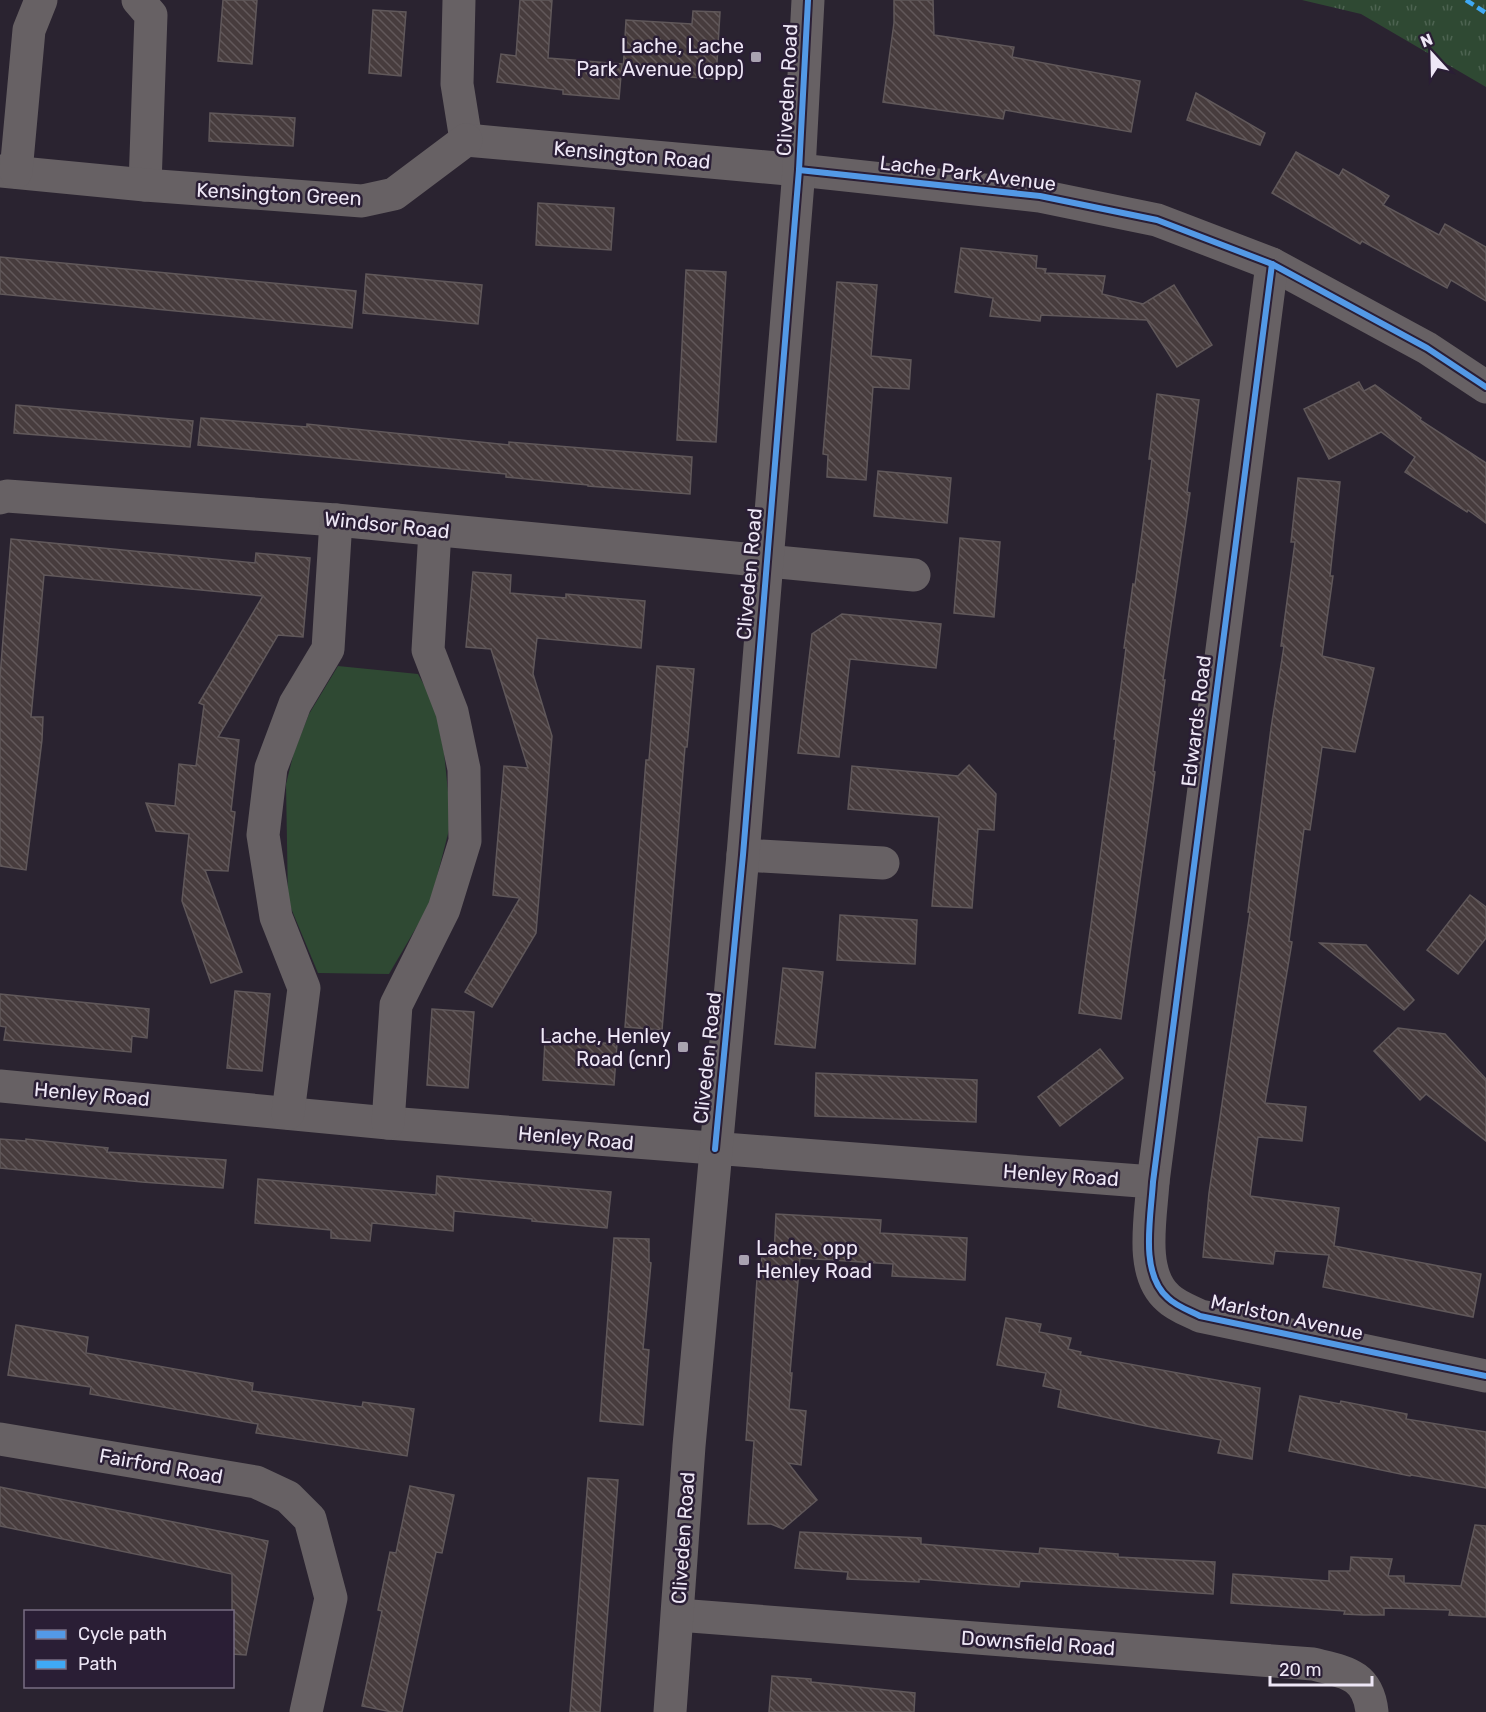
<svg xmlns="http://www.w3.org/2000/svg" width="1486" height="1712" font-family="Rubik,sans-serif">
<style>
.grass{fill:#2f4933}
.park{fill:url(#park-tufts)}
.building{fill:url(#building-back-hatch);stroke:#60585a;stroke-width:1.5}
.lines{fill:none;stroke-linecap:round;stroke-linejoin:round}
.minor{stroke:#676164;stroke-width:33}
.quiet{stroke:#3fa9f5;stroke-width:4.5;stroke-dasharray:9 4.5;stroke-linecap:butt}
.cycleway-casing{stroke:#2a1e35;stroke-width:10}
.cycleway{stroke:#5399e6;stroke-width:6}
.poi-dot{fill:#a9a2b1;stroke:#2a1e35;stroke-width:2}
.labels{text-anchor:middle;stroke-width:5;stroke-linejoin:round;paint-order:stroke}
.poi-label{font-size:20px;fill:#eee7f6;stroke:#2a1e35;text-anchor:end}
.street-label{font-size:20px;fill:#eee7f6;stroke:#2a1e35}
</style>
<defs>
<pattern id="park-tufts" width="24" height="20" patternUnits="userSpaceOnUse" patternTransform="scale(1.5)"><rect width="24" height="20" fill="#2f4933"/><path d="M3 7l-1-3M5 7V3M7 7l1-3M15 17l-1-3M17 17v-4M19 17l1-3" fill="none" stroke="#4d6351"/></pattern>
<pattern id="building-back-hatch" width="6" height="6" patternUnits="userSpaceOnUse" patternTransform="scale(1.5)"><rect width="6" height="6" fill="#473c3d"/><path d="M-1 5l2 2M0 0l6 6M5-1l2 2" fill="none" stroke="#62585a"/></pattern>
</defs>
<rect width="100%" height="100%" fill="#2a2330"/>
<polygon class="grass" points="338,666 418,674 434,703 444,752 451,822 430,904 389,974 318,973 288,901 286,784 294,752 309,714"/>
<polygon class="park" points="1302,0 1486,0 1486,87 1361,14"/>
<g class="building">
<polygon points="223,0 257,0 252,64 218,61"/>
<polygon points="520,0 552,0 548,58 622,64 619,99 563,94 563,90 497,82 501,54 516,56"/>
<polygon points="894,0 933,0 934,35 1014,47 1012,57 1140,81 1131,132 1005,110 1003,119 883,102 894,23"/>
<polygon points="373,10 406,12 401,76 369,73"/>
<polygon points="693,11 720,12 716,79 623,72 626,20 692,24"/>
<polygon points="1196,93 1265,133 1260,145 1187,120"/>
<polygon points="210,113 295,118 293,146 209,141"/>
<polygon points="1296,152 1339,176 1343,169 1389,196 1383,205 1439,235 1445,224 1486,247 1486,301 1451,280 1447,288 1362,241 1360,244 1272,193"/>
<polygon points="538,203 614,208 611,250 536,245"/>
<polygon points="961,248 1037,256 1036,268 1046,269 1045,273 1105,276 1102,294 1143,304 1174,285 1212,345 1177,367 1147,320 1041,315 1040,321 990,316 993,298 955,292"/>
<polygon points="0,257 356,291 352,328 0,294"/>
<polygon points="686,270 726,272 716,442 677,440"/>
<polygon points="366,274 482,285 478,324 363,313"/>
<polygon points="837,282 877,285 871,356 911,360 909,389 873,387 866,480 827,477 828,455 823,454"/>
<polygon points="1359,382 1364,391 1375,385 1421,418 1420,420 1486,463 1486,523 1468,510 1467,512 1405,472 1415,457 1381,432 1329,459 1304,409"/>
<polygon points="1157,394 1199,400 1187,492 1190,493 1163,680 1165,680 1153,771 1155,772 1121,1019 1079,1013 1116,739 1114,739 1126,648 1124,648 1133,584 1135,585 1152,459 1149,459"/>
<polygon points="16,405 193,421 190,447 14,433"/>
<polygon points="201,418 307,427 307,424 509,445 509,442 692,457 690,494 588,486 588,485 506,477 506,474 198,445"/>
<polygon points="878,471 951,478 947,523 874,516"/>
<polygon points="1298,478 1340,482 1330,576 1333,576 1322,656 1374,668 1355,752 1322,747 1310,830 1304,829 1289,941 1292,942 1265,1103 1306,1107 1302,1141 1258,1137 1250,1196 1339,1208 1334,1246 1481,1274 1473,1317 1323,1287 1329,1255 1275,1251 1273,1264 1203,1257 1209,1193 1250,912 1248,912 1271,728 1284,646 1281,646 1295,542 1291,542"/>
<polygon points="960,538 1000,542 994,617 954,613"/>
<polygon points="11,539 255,563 256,553 310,558 303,637 278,635 218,737 239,740 231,811 235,812 228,871 205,870 242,972 211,983 182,901 189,834 156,831 146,803 175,806 179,764 196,766 204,705 199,703 263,596 44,575 31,717 43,717 42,740 26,870 0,866 0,677"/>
<polygon points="473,572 511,575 510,593 566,598 566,594 645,601 641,648 537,638 533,674 552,736 536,933 492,1007 465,992 520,898 493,895 504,766 528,768 491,649 466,647"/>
<polygon points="842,614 941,624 936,668 850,659 839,757 798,753 812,634"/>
<polygon points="657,666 694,669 687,747 685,747 662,1030 625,1027 646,760 649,760"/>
<polygon points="969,765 996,794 994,830 978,829 972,908 932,906 939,817 848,809 852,766 958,776"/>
<polygon points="1470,895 1486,907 1486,938 1458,974 1427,950"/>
<polygon points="840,915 917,920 915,964 837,960"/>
<polygon points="1320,943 1366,945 1414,1000 1404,1010"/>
<polygon points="783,968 823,972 815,1048 775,1044"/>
<polygon points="235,991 270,994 262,1071 227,1068"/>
<polygon points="0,994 149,1009 147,1038 132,1036 131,1052 4,1040 6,1027 0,1026"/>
<polygon points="432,1009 474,1012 468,1088 427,1085"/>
<polygon points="1398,1028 1445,1034 1486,1079 1486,1141 1426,1094 1420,1100 1374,1051"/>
<polygon points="545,1039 617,1044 614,1085 543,1080"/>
<polygon points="1100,1049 1123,1078 1060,1126 1038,1097"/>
<polygon points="816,1073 977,1080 976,1122 815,1116"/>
<polygon points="0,1139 26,1141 26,1139 108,1148 107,1152 226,1160 223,1188 142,1182 0,1168"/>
<polygon points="437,1176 611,1192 607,1228 532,1221 532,1219 454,1211 453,1231 372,1223 370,1241 331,1238 331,1230 255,1223 258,1179 436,1195"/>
<polygon points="776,1214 881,1220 880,1233 967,1238 965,1280 892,1276 893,1264 800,1258 790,1373 792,1373 789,1409 806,1411 801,1465 788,1463 817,1500 783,1529 771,1524 748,1524 754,1441 746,1440 757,1279 760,1280 762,1256 774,1257"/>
<polygon points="614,1238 649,1239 649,1262 651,1263 643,1349 649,1350 643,1425 600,1421"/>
<polygon points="1006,1318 1041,1324 1039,1332 1071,1338 1068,1349 1081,1352 1080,1355 1260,1388 1252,1459 1218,1453 1221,1440 1146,1426 1058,1407 1061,1390 1043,1386 1046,1373 997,1365"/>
<polygon points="16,1325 88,1337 86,1353 253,1383 252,1391 362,1407 363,1402 414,1409 407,1456 256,1433 258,1424 90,1394 91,1387 8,1375"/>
<polygon points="1300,1396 1340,1404 1341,1401 1407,1414 1406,1419 1486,1432 1486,1488 1411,1475 1410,1476 1289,1451"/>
<polygon points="588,1478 618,1480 600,1712 570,1712"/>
<polygon points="410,1486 454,1495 442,1553 436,1552 402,1712 392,1712 362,1706 382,1611 378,1610 390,1552 396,1553"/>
<polygon points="0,1487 268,1541 246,1655 232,1654 232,1574 0,1526"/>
<polygon points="1475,1525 1486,1526 1486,1617 1449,1615 1450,1610 1384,1608 1384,1615 1364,1615 1344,1614 1345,1611 1231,1603 1233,1574 1329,1581 1329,1571 1350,1571 1351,1557 1392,1559 1388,1576 1404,1576 1404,1583 1461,1586"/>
<polygon points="800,1532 921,1538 921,1544 1039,1554 1040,1548 1118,1554 1118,1557 1215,1562 1213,1594 1020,1581 1019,1587 919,1579 919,1582 847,1579 848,1572 795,1568"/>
<polygon points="772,1676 811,1679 811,1682 915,1693 914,1712 769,1712"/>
</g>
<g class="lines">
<g class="minor">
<polyline points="138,0 151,15 145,185"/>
<polyline points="459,0 457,84 466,140"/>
<polyline points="466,140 799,170 1040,196 1157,220 1272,264 1427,348 1486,387"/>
<polyline points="0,171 145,185 362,201 394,194 466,140"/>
<polyline points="16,172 29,30 41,0"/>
<path d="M1272,264L1153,1182C1151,1217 1139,1273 1168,1298C1176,1306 1190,1311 1200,1316L1486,1376"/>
<polyline points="0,498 7,496 336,520 914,575"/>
<polyline points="743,855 883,863"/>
<polyline points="0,1086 388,1123 1153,1182"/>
<polyline points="288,1113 304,988 276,917 263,835 271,768 295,704 328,649 336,520"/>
<polyline points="388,1123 396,1005 444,909 465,841 464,769 452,712 428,650 435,530"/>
<polyline points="0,1439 256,1482 288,1497 310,1519 331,1598 306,1712"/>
<path d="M678,1615L1313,1664C1345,1672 1368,1674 1372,1712"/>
<polyline points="670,1712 689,1446 743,855 799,170 808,0"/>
</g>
<polyline class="quiet" points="1466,0 1486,13"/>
<defs>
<g id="cycleway">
<polyline points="799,170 1040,196 1157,220 1272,264 1427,348 1486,387"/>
<path d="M1272,264L1153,1182C1151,1217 1139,1273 1168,1298C1176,1306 1190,1311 1200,1316L1486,1376"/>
<polyline points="715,1149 743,855 799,170 808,0"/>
</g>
</defs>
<use href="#cycleway" class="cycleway-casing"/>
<use href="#cycleway" class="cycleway"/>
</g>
<g class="poi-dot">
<rect x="750" y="51" width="12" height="12" rx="3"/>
<rect x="677" y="1041" width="12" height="12" rx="3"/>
<rect x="738" y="1254" width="12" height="12" rx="3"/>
</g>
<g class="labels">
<g class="poi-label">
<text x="744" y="53">Lache, Lache<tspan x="744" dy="23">Park Avenue (opp)</tspan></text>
<text x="671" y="1043">Lache, Henley<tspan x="671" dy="23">Road (cnr)</tspan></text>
<text x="756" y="1255" text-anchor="start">Lache, opp<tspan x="756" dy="23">Henley Road</tspan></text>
</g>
<g class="street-label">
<text transform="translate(787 90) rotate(-87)" y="7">Cliveden Road</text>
<text transform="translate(632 155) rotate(5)" y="7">Kensington Road</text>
<text transform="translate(968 173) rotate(7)" y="7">Lache Park Avenue</text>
<text transform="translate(279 194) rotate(3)" y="7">Kensington Green</text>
<text transform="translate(387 525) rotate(6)" y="7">Windsor Road</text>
<text transform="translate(749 574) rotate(-85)" y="7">Cliveden Road</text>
<text transform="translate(1196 721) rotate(-83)" y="7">Edwards Road</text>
<text transform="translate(707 1058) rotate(-84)" y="7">Cliveden Road</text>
<text transform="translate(92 1094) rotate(5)" y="7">Henley Road</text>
<text transform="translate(576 1138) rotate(5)" y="7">Henley Road</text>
<text transform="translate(1061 1175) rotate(4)" y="7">Henley Road</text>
<text transform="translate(1287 1317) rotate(12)" y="7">Marlston Avenue</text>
<text transform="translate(161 1466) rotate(10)" y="7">Fairford Road</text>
<text transform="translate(683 1538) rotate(-86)" y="7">Cliveden Road</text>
<text transform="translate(1038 1643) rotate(4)" y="7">Downsfield Road</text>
</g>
</g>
<rect x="24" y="1610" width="210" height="78" fill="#2a1e35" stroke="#786e82" stroke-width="1.5"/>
<rect x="36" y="1630" width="30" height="9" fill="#5399e6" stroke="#786e82" stroke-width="1.5"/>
<text x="78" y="1640" font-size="18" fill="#eee7f6">Cycle path</text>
<rect x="36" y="1660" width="30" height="9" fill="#3fa9f5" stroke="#786e82" stroke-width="1.5"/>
<text x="78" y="1670" font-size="18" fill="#eee7f6">Path</text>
<g transform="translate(1432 54) rotate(338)" stroke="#2a1e35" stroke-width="4.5" paint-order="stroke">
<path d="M0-4.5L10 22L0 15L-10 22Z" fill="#eee7f6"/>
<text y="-9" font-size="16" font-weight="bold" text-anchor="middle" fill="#eee7f6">N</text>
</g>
<path d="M1270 1676v9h102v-9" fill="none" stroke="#eee7f6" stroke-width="3"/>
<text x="1279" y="1676" font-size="18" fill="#eee7f6" stroke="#2a1e35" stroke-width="4.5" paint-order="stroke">20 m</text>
</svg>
